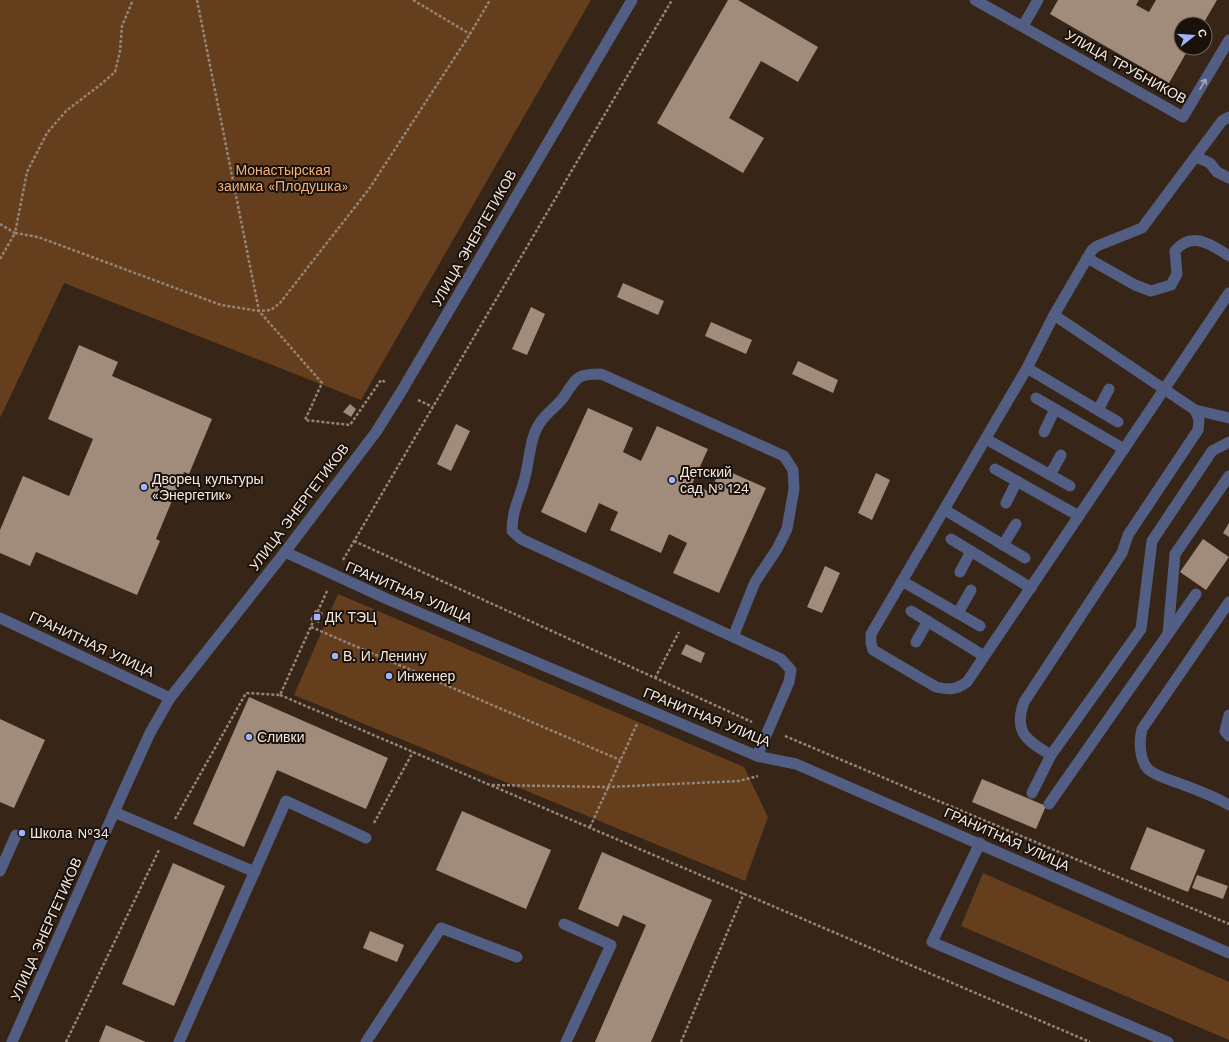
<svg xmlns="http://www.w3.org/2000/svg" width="1229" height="1042" font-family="'Work Sans',sans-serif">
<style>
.green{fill:#653e1d}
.building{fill:#a18b7a}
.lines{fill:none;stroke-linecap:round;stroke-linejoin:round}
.path{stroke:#948579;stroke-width:2.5;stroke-dasharray:3 2;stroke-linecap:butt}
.service{stroke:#525e83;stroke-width:11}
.minor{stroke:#525e83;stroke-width:11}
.tertiary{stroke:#525e83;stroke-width:11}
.oneway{stroke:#acaab6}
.poi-dot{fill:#9eb4fd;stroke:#19110a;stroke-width:1.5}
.labels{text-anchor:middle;stroke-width:4;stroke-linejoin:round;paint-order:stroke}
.street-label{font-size:14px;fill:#f5e9e0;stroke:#19110a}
.park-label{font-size:14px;fill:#f5b078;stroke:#19110a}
.poi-label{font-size:14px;fill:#f5e9e0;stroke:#19110a;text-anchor:start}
</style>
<rect width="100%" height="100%" fill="#372617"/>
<g class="green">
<polygon points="0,0 591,0 361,400 64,283 0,418"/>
<polygon points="338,594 744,767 768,817 745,881 294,695"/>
<polygon points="983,873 1229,982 1229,1040 961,926"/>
</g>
<g class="building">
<polygon points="728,0 738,0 818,47 798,82 761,61 729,118 764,138 743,173 657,123"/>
<polygon points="1058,0 1139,0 1136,5 1149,12 1156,0 1217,0 1203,24 1181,24 1181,48 1189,48 1169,83 1050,14"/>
<polygon points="623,283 664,301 658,315 617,297"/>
<polygon points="531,307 545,314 527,355 512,349"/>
<polygon points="711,322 752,340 746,354 705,336"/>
<polygon points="79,345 118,362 112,376 212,419 189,474 184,472 156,539 160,541 137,595 36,552 30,566 0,553 0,530 23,476 69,496 93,439 48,419"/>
<polygon points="798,361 838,380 833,393 792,374"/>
<polygon points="350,404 356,409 351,417 343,412"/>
<polygon points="588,408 633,428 623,452 641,461 657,426 708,449 692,484 710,492 721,468 766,488 719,593 673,573 687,543 669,534 661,553 610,530 618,512 599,503 586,533 541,512"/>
<polygon points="456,424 470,431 451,471 437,464"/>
<polygon points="876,473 890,480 872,520 858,513"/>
<polygon points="1229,523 1229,537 1223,533"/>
<polygon points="1203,539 1229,557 1206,590 1180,572"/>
<polygon points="825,566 840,573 822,613 807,607"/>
<polygon points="315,610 323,613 319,623 310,620"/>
<polygon points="686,644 705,653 701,663 681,654"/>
<polygon points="249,697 388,758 366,809 277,770 244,847 193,824"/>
<polygon points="0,719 45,740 14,808 0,802"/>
<polygon points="982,779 1046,806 1036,829 972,802"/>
<polygon points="462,811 551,850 526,909 436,870"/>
<polygon points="1147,827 1205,850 1188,892 1130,869"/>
<polygon points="602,852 712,900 651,1042 595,1042 646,925 623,915 618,927 578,909"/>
<polygon points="173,863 225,886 174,1006 122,984"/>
<polygon points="1197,875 1228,886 1223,899 1192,888"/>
<polygon points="370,931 404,945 397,962 363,948"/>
<polygon points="106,1025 146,1042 99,1042"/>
</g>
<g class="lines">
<g class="path">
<polyline points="197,0 259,311 322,383 305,420 350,425 381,380 385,382"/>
<polyline points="413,0 470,34"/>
<polyline points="0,224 15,233 27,172 47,133 66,111 100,85 115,72 120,51 122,26 133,0"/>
<polyline points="0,259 15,233 38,237 221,305 259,311 271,310 280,303 369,189 470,34 490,0"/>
<polyline points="418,400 433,407"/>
<polyline points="354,541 752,722"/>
<polyline points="343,560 672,0"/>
<polyline points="311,627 620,760"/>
<polyline points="655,678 679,632"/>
<polyline points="280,695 1090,1042"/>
<polyline points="785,736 1229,924"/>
<polyline points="492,785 608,787 739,781 758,776"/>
<polyline points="175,819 246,693 280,695 327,591"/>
<polyline points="374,823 413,752"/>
<polyline points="590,827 637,724"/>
<polyline points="66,1042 159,850"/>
<polyline points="681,1042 744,893"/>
</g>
<g class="service">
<polyline points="1023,26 1038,0"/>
<path d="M1229,117L1222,121L1142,228L1097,246L1092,250L1054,315L1027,368L871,634V643L873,650L936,687C949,690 956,690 967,682L1229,293"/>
<polyline points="1196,157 1210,163 1217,172 1229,178"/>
<path d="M1087,258L1135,285L1151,291L1171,285L1177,274L1175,251C1192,230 1212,245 1229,256"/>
<polyline points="1027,368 1118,422"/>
<polyline points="1036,398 1124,449"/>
<polyline points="1098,410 1109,389"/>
<polyline points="1195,410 1229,418"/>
<polyline points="1044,432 1055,409"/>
<polyline points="986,439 1070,486"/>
<polyline points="995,469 1079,516"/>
<polyline points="1050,475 1061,455"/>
<polyline points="1006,503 1017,481"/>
<polyline points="945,510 1025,558"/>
<polyline points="951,539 1031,588"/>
<polyline points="1003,545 1016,524"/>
<polyline points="960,572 971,551"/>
<polyline points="902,581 980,626"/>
<path d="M1229,602L1142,729C1139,740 1139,761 1149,770C1158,777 1171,780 1181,784C1197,790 1214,796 1229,805"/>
<polyline points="911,611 984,656"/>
<polyline points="958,613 971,590"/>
<polyline points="1168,634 1175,554 1229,476"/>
<path d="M733,637L755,582L777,549L787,529L794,489L793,470L784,456L601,374C575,374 577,378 563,398C557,406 548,412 542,420C529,436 530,461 524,481C519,500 512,510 512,531L521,539L781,659L791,670L789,682L757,756"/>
<polyline points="916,642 928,621"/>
<polyline points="1229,715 1225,731 1229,736"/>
<path d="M1051,755C1027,741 1013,732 1024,702L1122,553L1128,535L1198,430L1199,420L1195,410L1054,315"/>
<polyline points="1032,793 1051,755 1141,629 1152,541 1212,451 1229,442"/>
<polyline points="1049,804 1196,594"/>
<polyline points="114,812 255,872"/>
<polyline points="980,843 932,942 1168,1042"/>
<polyline points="0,871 16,835"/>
<polyline points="564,924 611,945 566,1042"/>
<polyline points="179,1042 286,801 366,838"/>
<polyline points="366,1042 441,928 517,957"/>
</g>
<polyline class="minor" points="975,0 1183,117 1229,40"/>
<g class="tertiary">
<polyline points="285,552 387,599 757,756 796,764 1229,953"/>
<polyline points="0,618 170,698"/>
<polyline points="12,1042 124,790 150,733 170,698 285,552 376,432 401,392 632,0"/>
</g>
</g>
<defs><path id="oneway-shaft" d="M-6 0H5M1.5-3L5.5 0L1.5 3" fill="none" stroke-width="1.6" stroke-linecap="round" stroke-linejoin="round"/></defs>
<use class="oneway" href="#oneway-shaft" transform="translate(1203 84) rotate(-60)"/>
<g class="poi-dot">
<circle cx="672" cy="480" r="4"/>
<circle cx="144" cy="487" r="4"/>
<rect x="313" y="613" width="8" height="8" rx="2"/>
<circle cx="335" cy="656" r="4"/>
<circle cx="389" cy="676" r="4"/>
<circle cx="249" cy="737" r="4"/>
<circle cx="22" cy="833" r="4"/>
</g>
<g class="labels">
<g class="street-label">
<text transform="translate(1126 67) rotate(29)" y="5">УЛИЦА ТРУБНИКОВ</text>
<text transform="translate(474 238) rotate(-60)" y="5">УЛИЦА ЭНЕРГЕТИКОВ</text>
<text transform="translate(299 507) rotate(-53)" y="5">УЛИЦА ЭНЕРГЕТИКОВ</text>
<text transform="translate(409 592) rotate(23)" y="5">ГРАНИТНАЯ УЛИЦА</text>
<text transform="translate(92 644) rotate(25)" y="5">ГРАНИТНАЯ УЛИЦА</text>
<text transform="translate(707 717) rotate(22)" y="5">ГРАНИТНАЯ УЛИЦА</text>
<text transform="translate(1007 839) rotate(24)" y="5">ГРАНИТНАЯ УЛИЦА</text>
<text transform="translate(46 929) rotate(-66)" y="5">УЛИЦА ЭНЕРГЕТИКОВ</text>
</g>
<g class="park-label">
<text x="283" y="175">Монастырская<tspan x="283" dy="16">заимка «Плодушка»</tspan></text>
</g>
<g class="poi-label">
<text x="680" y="477">Детский<tspan x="680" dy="16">сад № 124</tspan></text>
<text x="152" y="484">Дворец культуры<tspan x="152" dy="16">«Энергетик»</tspan></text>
<text x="325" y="622">ДК ТЭЦ</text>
<text x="343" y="661">В. И. Ленину</text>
<text x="397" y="681">Инженер</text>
<text x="257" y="742">Сливки</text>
<text x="30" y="838">Школа №34</text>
</g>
</g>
<g transform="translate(1193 36) rotate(73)"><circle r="19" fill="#19110a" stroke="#716760"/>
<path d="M0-3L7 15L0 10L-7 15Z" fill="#9eb4fd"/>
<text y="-6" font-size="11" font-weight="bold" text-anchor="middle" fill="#f5e9e0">С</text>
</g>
</svg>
